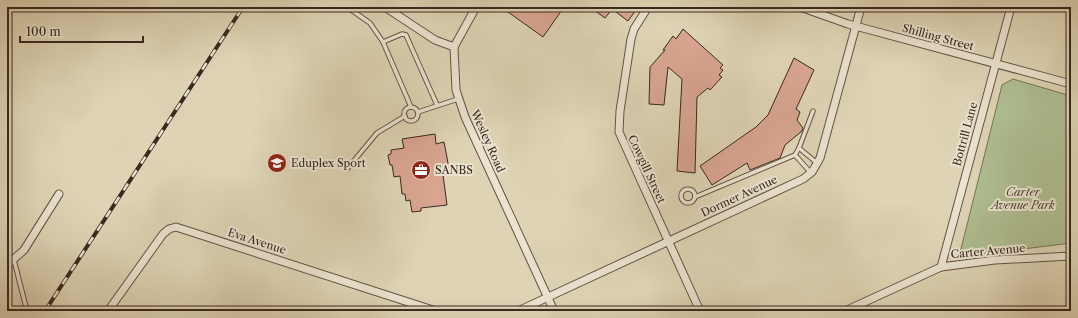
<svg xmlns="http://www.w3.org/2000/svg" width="1078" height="318" font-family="'Libre Caslon Text',serif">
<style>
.green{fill:#aebd90;stroke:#747258}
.building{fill:#d8a590;stroke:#3a2820}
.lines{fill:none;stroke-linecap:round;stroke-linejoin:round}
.lane-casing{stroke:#635345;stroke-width:5.5}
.street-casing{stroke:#635345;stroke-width:9}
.lane{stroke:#eae3cf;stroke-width:3.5}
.street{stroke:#eae3cf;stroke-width:7}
.rail-casing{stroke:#3a2820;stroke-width:4}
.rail{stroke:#eae3cf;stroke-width:2.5;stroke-dasharray:8;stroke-linecap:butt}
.labels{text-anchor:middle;stroke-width:4;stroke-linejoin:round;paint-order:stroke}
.street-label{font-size:11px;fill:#3a2820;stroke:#eae3cf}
.poi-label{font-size:11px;fill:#3a2820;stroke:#eae3cf;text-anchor:start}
.park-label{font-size:11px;font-style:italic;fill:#514636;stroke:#eae3cf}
</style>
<rect width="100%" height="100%" fill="#ded4b5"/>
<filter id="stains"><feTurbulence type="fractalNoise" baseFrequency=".005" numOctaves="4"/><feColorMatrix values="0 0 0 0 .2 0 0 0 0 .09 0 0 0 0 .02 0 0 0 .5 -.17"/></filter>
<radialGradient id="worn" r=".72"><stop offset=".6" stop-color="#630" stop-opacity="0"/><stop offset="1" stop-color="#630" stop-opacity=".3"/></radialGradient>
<polygon class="green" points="1013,79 1071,96 1071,243 959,257 1002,85"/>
<g class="building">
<polygon points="501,7 564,7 543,37"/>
<polygon points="590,7 638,7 628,21 612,9 605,18"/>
<polygon points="683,29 723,65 720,68 723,70 719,75 722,77 710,90 708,88 697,97 695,173 677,171 682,79 668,67 664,105 649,104 650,67 665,50 663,50 673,36 676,39"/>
<polygon points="794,58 814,70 796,109 800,112 797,120 803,128 802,131 785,145 780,158 750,170 747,163 712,185 700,166 756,127 768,115"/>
<polygon points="435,134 436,144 444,142 448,163 450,174 443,175 447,205 421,208 421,211 412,212 410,200 406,201 405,194 402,194 400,176 394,177 392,165 390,165 388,155 391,154 391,150 404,148 402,139"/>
</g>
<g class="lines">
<defs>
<g id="lane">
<polyline points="347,7 370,23 383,42"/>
<polyline points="411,107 383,42 402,34 406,35 437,105"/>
<circle cx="411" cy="114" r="7"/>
<polyline points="418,112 458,99"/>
<polyline points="799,148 817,163"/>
<polyline points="795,155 811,173"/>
<polyline points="347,169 377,133 405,116"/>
<circle cx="688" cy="196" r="7"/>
<polyline points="695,197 795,155 799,148 813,111"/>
<polyline points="14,260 27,311"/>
</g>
<g id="street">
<polyline points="385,7 435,40 454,47 456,90 465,117 554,311"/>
<polyline points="648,7 634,29 631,39 620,111 619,132 700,311"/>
<polyline points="800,7 848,24 1071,84"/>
<polyline points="454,47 476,7"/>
<polyline points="7,265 24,250 59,194"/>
<polyline points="941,267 1011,7"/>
<polyline points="108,311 163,234 169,229 176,227 436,311"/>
<polyline points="518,311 803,179 812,172 820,158 861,7"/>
<polyline points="845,311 941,267 995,260 1071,256"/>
</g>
</defs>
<use href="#lane" class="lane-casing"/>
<use href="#street" class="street-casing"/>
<use href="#lane" class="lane"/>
<use href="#street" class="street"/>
<defs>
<polyline id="rail" points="45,311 243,7"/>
</defs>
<use href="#rail" class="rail-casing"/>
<use href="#rail" class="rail"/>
</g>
<defs>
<symbol id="school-disc" viewBox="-11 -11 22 22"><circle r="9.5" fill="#8f2418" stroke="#eae3cf"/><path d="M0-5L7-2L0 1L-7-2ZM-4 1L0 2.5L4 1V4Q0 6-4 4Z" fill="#fff"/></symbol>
<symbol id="office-disc" viewBox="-11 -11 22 22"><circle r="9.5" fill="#8f2418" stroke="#eae3cf"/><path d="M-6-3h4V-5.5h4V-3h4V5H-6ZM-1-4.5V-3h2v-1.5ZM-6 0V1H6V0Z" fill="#fff"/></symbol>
</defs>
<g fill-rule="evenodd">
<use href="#school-disc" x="266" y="152" width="22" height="22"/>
<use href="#office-disc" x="410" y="159" width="22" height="22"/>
</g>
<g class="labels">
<g class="street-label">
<text transform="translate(938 37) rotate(15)" y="4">Shilling Street</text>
<text transform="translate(965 134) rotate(-75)" y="4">Bottrill Lane</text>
<text transform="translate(488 141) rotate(66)" y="4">Wesley Road</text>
<text transform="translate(647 169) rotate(65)" y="4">Cowgill Street</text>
<text transform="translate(739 196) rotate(-25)" y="4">Dormer Avenue</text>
<text transform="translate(257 241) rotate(18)" y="4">Eva Avenue</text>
<text transform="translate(988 251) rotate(-5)" y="4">Carter Avenue</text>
</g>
<g class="poi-label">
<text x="291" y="167">Eduplex Sport</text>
<text x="435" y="174">SANBS</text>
</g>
<g class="park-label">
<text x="1023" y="196">Carter<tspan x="1023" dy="13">Avenue Park</tspan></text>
</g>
</g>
<rect width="1078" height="318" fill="none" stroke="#ded4b5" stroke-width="24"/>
<rect x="8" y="8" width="1062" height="302" fill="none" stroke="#3a2820" stroke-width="2"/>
<rect x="12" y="12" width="1054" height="294" fill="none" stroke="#3a2820"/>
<path d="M20 36v6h123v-6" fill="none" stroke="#3a2820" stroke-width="2"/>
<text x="26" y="36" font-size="12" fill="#3a2820" stroke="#eae3cf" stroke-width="3" paint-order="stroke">100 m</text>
<rect width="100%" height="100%" filter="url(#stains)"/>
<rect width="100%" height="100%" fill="url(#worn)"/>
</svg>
